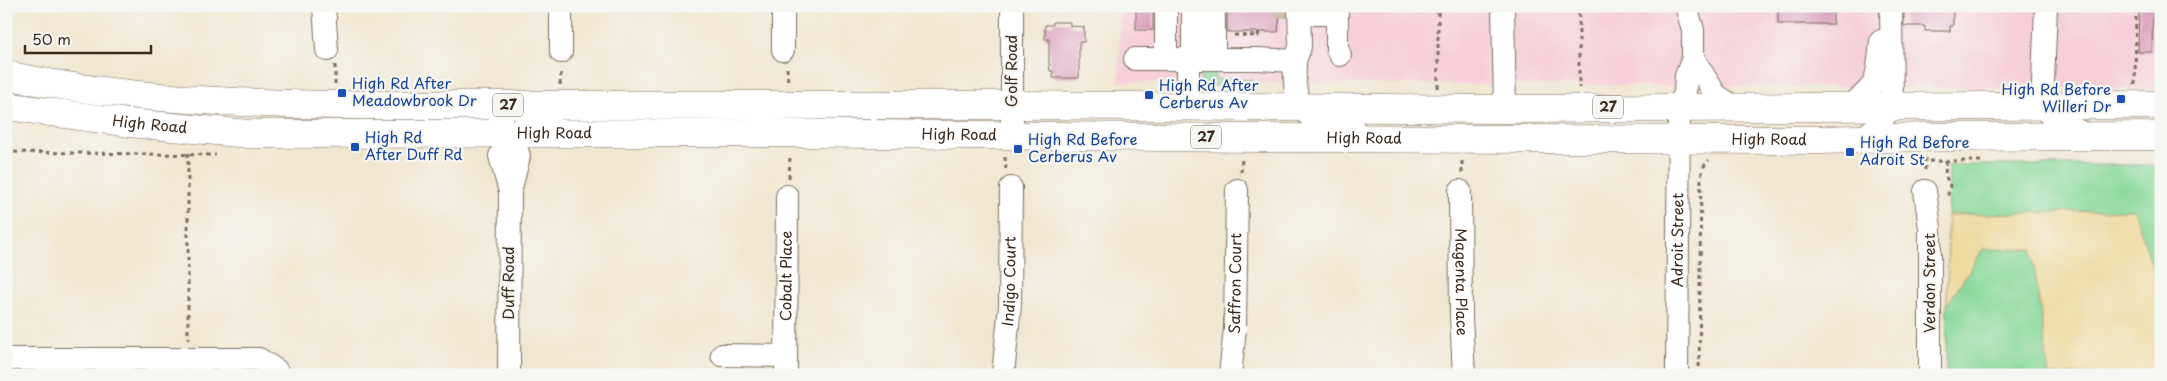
<svg xmlns="http://www.w3.org/2000/svg" width="2167" height="381" font-family="'Playpen Sans',sans-serif">
<style>
.built{fill:#f6cfd8}
.green{fill:#86d899;stroke:#60815c}
.sand{fill:#eeda9e;stroke:#94825e}
.building{fill:#da99b9}
.lines{fill:none;stroke-linecap:round;stroke-linejoin:round}
.minor-tunnel{stroke:#cdc1ad;stroke-width:22;stroke-dasharray:22 11;stroke-linecap:butt}
.minor-casing{stroke:#7b6c5d;stroke-width:24}
.major-casing{stroke:#7b6c5d;stroke-width:29}
.path{stroke:#7b6c5d;stroke-width:3;stroke-dasharray:4 4;stroke-linecap:butt}
.minor{stroke:#fff;stroke-width:22}
.major{stroke:#fff;stroke-width:28}
.transit-dot{fill:#1a4fb4;stroke:#f6f6f2;stroke-width:2}
.labels{text-anchor:middle;stroke-width:4.5;stroke-linejoin:round;paint-order:stroke}
.shield{fill:#f6f6f2;stroke:#73675e;stroke-width:1}
.shield-label{font-size:14px;font-weight:bold;fill:#3b2a1e}
.street-label{font-size:15px;fill:#3b2a1e;stroke:#f6f6f2}
.transit-label{font-size:15px;fill:#164399;stroke:#f6f6f2;text-anchor:start}
</style>
<rect width="100%" height="100%" fill="#f6f6f2"/>
<filter id="ink" filterUnits="userSpaceOnUse"><feTurbulence type="fractalNoise" baseFrequency=".02" numOctaves="2"/><feDisplacementMap in="SourceGraphic" scale="10" xChannelSelector="R" yChannelSelector="G"/><feConvolveMatrix kernelMatrix="1 2 1 2 8 2 1 2 1" color-interpolation-filters="sRGB"/></filter>
<filter id="wash" filterUnits="userSpaceOnUse"><feTurbulence type="fractalNoise" baseFrequency=".0096" numOctaves="4" result="noise"/><feDisplacementMap in="SourceGraphic" scale="20" xChannelSelector="R" yChannelSelector="G"/><feGaussianBlur stdDeviation="1.12" result="paint"/><feColorMatrix in="noise" values="0 0 0 0 0 0 0 0 0 0 0 0 0 0 0 0 0 1.4 0 .05"/><feComposite in="paint" operator="in"/></filter>
<g filter="url(#wash)">
<rect width="100%" height="100%" fill="#f1e7d1"/>
<polygon class="built" points="1120,6 2161,6 2161,89 1119,82"/>
<g class="green">
<polygon points="1201,66 1215,67 1215,79 1252,80 1254,86 1201,86"/>
<polygon points="1949,165 2161,165 2161,375 1946,375"/>
</g>
<polygon class="sand" points="2134,210 2161,293 2161,375 2049,375 2032,249 1983,249 1947,305 1948,215"/>
<g id="blocks">
<g class="building">
<rect x="1136" y="6" width="17" height="24"/>
<polygon points="1227,6 1281,6 1278,32 1227,32"/>
<rect x="1778" y="6" width="55" height="18"/>
<polygon points="1904,6 1953,6 1953,26 1950,26 1950,31 1925,31 1925,26 1904,26"/>
<polygon points="2139,6 2153,6 2152,52 2138,52"/>
<polygon points="1053,22 1070,22 1070,26 1084,27 1084,42 1079,42 1079,78 1053,78 1053,71 1050,71 1049,63 1049,39 1045,39 1045,25 1053,25"/>
</g>
</g>
</g>
<g filter="url(#ink)">
<use href="#blocks" fill-opacity="0" stroke="#7b6c5d" stroke-width="1"/>
<g class="lines">
<polyline class="minor-tunnel" points="1284,18 1285,6"/>
<defs>
<g id="minor">
<polyline points="324,6 327,50"/>
<polyline points="561,6 561,52"/>
<polyline points="1012,6 1012,136"/>
<polyline points="1214,6 1214,58"/>
<path d="M1299,6C1299,19 1300,32 1300,45C1300,51 1295,57 1295,63C1292,114 1308,123 1354,129"/>
<polyline points="1503,6 1505,109"/>
<polyline points="2046,6 2042,107 2056,121 2086,134"/>
<polyline points="1299,14 1337,14 1337,49 1340,55"/>
<polyline points="783,50 783,6"/>
<polyline points="1166,58 1166,6"/>
<polyline points="1188,58 1188,107"/>
<polyline points="1193,58 1193,6"/>
<polyline points="1693,58 1716,95 1733,106"/>
<polyline points="1135,59 1257,59 1295,61"/>
<path d="M1848,107C1880,85 1877,78 1881,41"/>
<polyline points="499,123 512,134 519,156 510,192 509,375"/>
<polyline points="1861,139 1875,128 1892,107 1891,6"/>
<polyline points="509,188 500,156 512,134 563,105"/>
<path id="s1" d="M1460,191L1461,317L1464,375"/>
<polyline points="1925,191 1930,228 1930,375"/>
<polyline points="722,355 786,356"/>
<polyline points="6,359 259,359 276,370 279,375"/>
<path id="s2" d="M786,375L787,196"/>
<path id="s3" d="M1003,375L1010,305L1011,188"/>
<path id="s4" d="M1230,375L1235,329L1237,190"/>
<path id="s5" d="M1677,375L1679,106L1685,93L1686,76L1693,58V30L1686,6"/>
</g>
<g id="major">
<path d="M6,75C114,98 227,103 337,105H1012L1505,109L2161,105"/>
<path id="s6" d="M6,106L129,123L249,134L775,133L1255,138L1821,140L1925,137L2161,136"/>
</g>
</defs>
<use href="#minor" class="minor-casing"/>
<use href="#major" class="major-casing"/>
<g class="path">
<polyline points="1579,6 1579,88"/>
<polyline points="1234,35 1258,36 1259,31"/>
<polyline points="335,65 335,84"/>
<polyline points="787,68 788,84"/>
<polyline points="560,85 561,71"/>
<polyline points="2135,85 2136,6"/>
<polyline points="1438,88 1438,6"/>
<polyline points="6,152 216,155"/>
<polyline points="188,153 188,333 189,339"/>
<polyline points="1005,157 1006,171"/>
<polyline points="1925,158 1925,174"/>
<polyline points="1929,161 1983,161"/>
<polyline points="1946,161 1945,175 1950,186 1947,199"/>
<polyline points="1241,172 1242,158"/>
<polyline points="1462,173 1462,159"/>
<polyline points="789,178 790,156"/>
<polyline points="1699,375 1701,176 1704,166 1709,160"/>
</g>
<use href="#minor" class="minor"/>
<use href="#major" class="major"/>
</g>
</g>
<g class="transit-dot">
<rect x="337" y="88" width="10" height="10" rx="2.5"/>
<rect x="1144" y="90" width="10" height="10" rx="2.5"/>
<rect x="2116" y="94" width="10" height="10" rx="2.5"/>
<rect x="350" y="142" width="10" height="10" rx="2.5"/>
<rect x="1013" y="144" width="10" height="10" rx="2.5"/>
<rect x="1845" y="147" width="10" height="10" rx="2.5"/>
</g>
<g class="labels">
<g class="shield">
<rect x="493" y="93.5" width="30" height="23" rx="4"/>
<rect x="1593" y="95.5" width="30" height="23" rx="4"/>
<rect x="1191" y="125.5" width="30" height="23" rx="4"/>
</g>
<g class="shield-label">
<text x="508" y="110">27</text>
<text x="1608" y="112">27</text>
<text x="1206" y="142">27</text>
</g>
<g class="street-label">
<text transform="translate(1012 71) rotate(-90)" y="5">Golf Road</text>
<text dy="5" stroke="none"><textPath href="#s6" startOffset="145">High Road</textPath></text>
<text dy="5" stroke="none"><textPath href="#s6" startOffset="550">High Road</textPath></text>
<text dy="5" stroke="none"><textPath href="#s6" startOffset="955">High Road</textPath></text>
<text dy="5" stroke="none"><textPath href="#s6" startOffset="1360">High Road</textPath></text>
<text dy="5" stroke="none"><textPath href="#s6" startOffset="1765">High Road</textPath></text>
<text dy="5" stroke="none"><textPath href="#s5" startOffset="135">Adroit Street</textPath></text>
<text dy="5" stroke="none"><textPath href="#s2" startOffset="99">Cobalt Place</textPath></text>
<text dy="5" stroke="none"><textPath href="#s3" startOffset="94">Indigo Court</textPath></text>
<text dy="5" stroke="none"><textPath href="#s4" startOffset="92">Saffron Court</textPath></text>
<text transform="translate(509 283) rotate(-90)" y="5">Duff Road</text>
<text dy="5" stroke="none"><textPath href="#s1" startOffset="91">Magenta Place</textPath></text>
<text transform="translate(1930 283) rotate(-90)" y="5">Verdon Street</text>
</g>
<g class="transit-label">
<text x="352" y="89">High Rd After<tspan x="352" dy="17">Meadowbrook Dr</tspan></text>
<text x="1159" y="91">High Rd After<tspan x="1159" dy="17">Cerberus Av</tspan></text>
<text x="2111" y="95" text-anchor="end">High Rd Before<tspan x="2111" dy="17">Willeri Dr</tspan></text>
<text x="365" y="143">High Rd<tspan x="365" dy="17">After Duff Rd</tspan></text>
<text x="1028" y="145">High Rd Before<tspan x="1028" dy="17">Cerberus Av</tspan></text>
<text x="1860" y="148">High Rd Before<tspan x="1860" dy="17">Adroit St</tspan></text>
</g>
</g>
<rect width="2167" height="381" fill="none" stroke="#f6f6f2" stroke-width="25"/>
<path d="M25 45v8h126v-8" fill="none" stroke="#3b2a1e" stroke-width="2.5"/>
<text x="32" y="45" font-size="15" fill="#3b2a1e" stroke="#f6f6f2" stroke-width="4" paint-order="stroke">50 m</text>
</svg>
